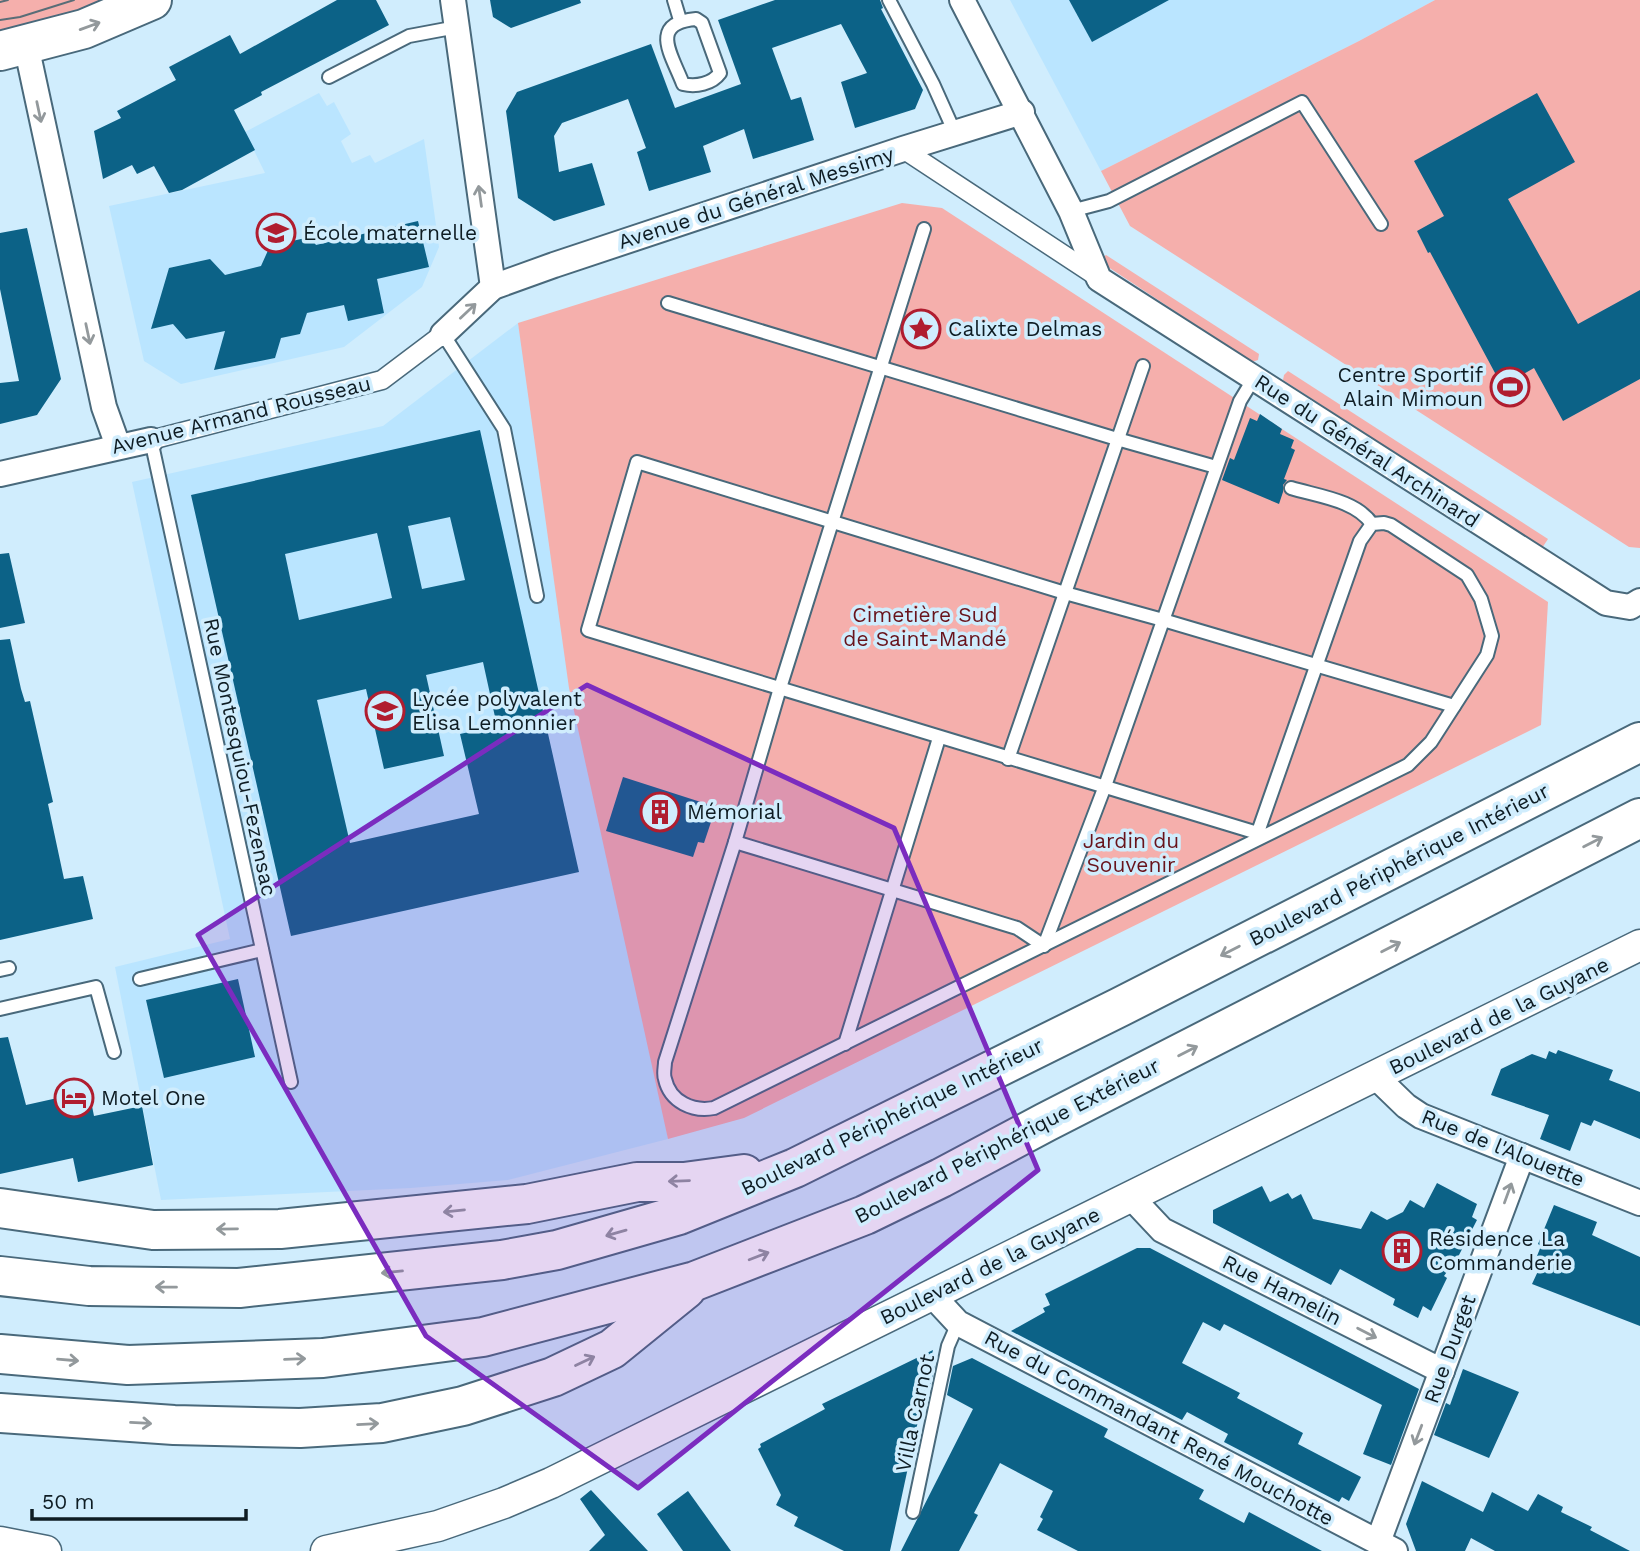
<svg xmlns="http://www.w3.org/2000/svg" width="1640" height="1551" font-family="'Work Sans',sans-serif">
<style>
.built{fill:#bae5ff}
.green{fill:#f5afac}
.building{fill:#0c6287;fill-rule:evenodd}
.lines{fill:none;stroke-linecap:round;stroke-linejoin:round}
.service-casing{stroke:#49697b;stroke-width:16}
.pedestrian-casing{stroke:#49697b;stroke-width:21}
.minor-casing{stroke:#49697b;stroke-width:28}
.tertiary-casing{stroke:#49697b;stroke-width:33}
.primary-casing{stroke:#49697b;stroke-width:42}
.trunk-casing{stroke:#49697b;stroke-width:42}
.service{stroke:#fff;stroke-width:12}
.pedestrian{stroke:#fff;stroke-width:18}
.minor{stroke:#fff;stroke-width:24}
.tertiary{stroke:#fff;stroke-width:30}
.primary{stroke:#fff;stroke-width:38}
.trunk{stroke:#fff;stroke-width:38}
.tram{stroke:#596d77;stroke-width:2}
.oneway{stroke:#93999c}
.marked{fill:#7b2cbf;fill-opacity:0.2;stroke:#7b2cbf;stroke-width:5;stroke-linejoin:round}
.labels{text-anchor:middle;stroke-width:7;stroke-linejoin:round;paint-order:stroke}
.street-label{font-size:21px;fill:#0e1c23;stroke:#d0edfd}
.poi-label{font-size:21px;fill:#0e1c23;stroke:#d0edfd;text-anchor:start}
.park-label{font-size:21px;fill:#68131b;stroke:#d0edfd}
</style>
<rect width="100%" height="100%" fill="#d0edfd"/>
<g class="built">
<polygon points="1010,0 1435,0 1359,41 1101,171"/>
<polygon points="319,93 327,106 334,102 351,134 341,141 352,163 370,155 375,163 424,139 439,247 422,287 344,347 181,384 144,361 109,206 265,173 245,132"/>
<polygon points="518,323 668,1139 508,1180 411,1188 161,1200 115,967 230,939 132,482 383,426"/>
</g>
<g class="green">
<polygon points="0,0 120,0 0,37"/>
<polygon points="1435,0 1640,0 1640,548 1629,547 1130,226 1101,171 1359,41"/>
<polygon points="902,203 942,208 1548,602 1541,725 744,1118 668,1139 569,688 518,323"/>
<polygon points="1106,255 1259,354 1258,360 1252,362 1102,263 1102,258"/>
<polygon points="1288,371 1548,539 1542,548 1283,380 1284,375"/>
</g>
<g class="building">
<polygon points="337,0 376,0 389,25 261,92 262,95 234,110 255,150 182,190 169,193 154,166 137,174 132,165 103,179 94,131 121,118 117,111 176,80 169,67 230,35 240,54"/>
<polygon points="490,0 580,0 581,3 511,28 493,17"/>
<polygon points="775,0 880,0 883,8 881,9 923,90 915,109 855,128 841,82 867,73 841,24 772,48 791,100 801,97 814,140 753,159 744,129 703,146 711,172 649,191 637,152 646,148 628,99 562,123 554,136 559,172 592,163 605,205 554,221 518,198 506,111 517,92 651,44 675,108 741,84 718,20"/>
<polygon points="1069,0 1169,0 1092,42"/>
<polygon points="1537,93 1575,162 1508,199 1578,324 1640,290 1640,379 1563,421 1534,368 1502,386 1430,252 1428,253 1417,231 1444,216 1414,161"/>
<polygon points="418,221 429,267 377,279 384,313 348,321 344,305 307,313 300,334 281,338 275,358 214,370 225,331 186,339 173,324 151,329 169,268 210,259 225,275 261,266 270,246 310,237 316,245"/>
<polygon points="27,228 61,379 37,415 0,424 0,383 19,381 0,289 0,233"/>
<polygon points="1260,414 1282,429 1280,434 1294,440 1291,448 1295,450 1284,479 1287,480 1283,485 1283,492 1279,504 1222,480 1230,458 1234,460 1250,418 1257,421"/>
<path d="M480,430L579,872L291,936L191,495ZM450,517L465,580L422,589L408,526ZM377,533L392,598L299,620L285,554ZM483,662L497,726L460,734L479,814L350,843L317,700L366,689L384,769L444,756L426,675Z"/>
<polygon points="9,553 25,623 0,628 0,554"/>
<polygon points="10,639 21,689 25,702 30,701 53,802 48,804 64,879 83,876 93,919 0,940 0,640"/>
<polygon points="623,777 710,805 705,820 711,822 704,843 698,842 693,857 606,831"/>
<polygon points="238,979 255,1057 164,1078 146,1000"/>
<polygon points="8,1037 26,1105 89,1091 94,1116 142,1106 153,1165 78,1182 73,1158 0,1174 0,1038"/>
<polygon points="1558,1050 1613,1070 1609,1080 1640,1092 1640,1139 1594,1120 1591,1126 1581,1122 1570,1151 1540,1139 1549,1115 1491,1095 1501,1069 1532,1054 1546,1059 1549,1051 1556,1054"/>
<polygon points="1437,1183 1477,1204 1472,1217 1477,1220 1459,1255 1444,1276 1447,1278 1431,1311 1423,1306 1418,1318 1393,1305 1395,1299 1340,1269 1331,1285 1213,1223 1213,1210 1262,1186 1270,1202 1288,1193 1292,1199 1301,1194 1313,1219 1361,1229 1371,1211 1387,1220 1403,1212 1410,1200 1424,1208"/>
<polygon points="1554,1205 1597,1222 1592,1235 1640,1257 1640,1326 1532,1284 1539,1269 1533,1266 1541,1246 1538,1244"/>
<polygon points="1137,1248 1150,1248 1419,1389 1391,1465 1363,1454 1382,1405 1224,1324 1220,1331 1203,1322 1182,1363 1240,1393 1237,1398 1303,1433 1298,1444 1361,1477 1349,1501 1342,1497 1339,1502 1224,1442 1228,1434 1187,1412 1182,1420 1011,1331 1045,1312 1043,1308 1050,1305 1045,1294"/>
<polygon points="933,1350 930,1363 935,1367 930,1387 926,1384 890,1551 844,1551 794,1526 798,1517 776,1505 781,1495 758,1449 761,1447 760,1444 825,1409 822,1404"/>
<polygon points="972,1358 1108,1429 1104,1437 1204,1490 1199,1499 1244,1523 1249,1512 1322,1551 1078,1551 1037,1530 1043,1519 1040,1517 1053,1491 1000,1463 974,1513 978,1515 959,1551 901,1551 973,1409 947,1395 953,1366"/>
<polygon points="1463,1369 1519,1392 1489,1458 1434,1435 1446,1403 1450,1405"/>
<polygon points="1422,1481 1483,1512 1492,1492 1528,1511 1538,1494 1563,1507 1561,1512 1592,1527 1590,1530 1630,1551 1495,1551 1471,1538 1465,1551 1416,1551 1406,1524"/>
<polygon points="591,1490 648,1551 589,1551 605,1535 580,1499"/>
<polygon points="688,1491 731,1551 683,1551 657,1514"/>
</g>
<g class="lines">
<defs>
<g id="service">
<polyline points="674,0 680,20"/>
<polyline points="889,0 933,84 955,133"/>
<path d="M696,19L702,23L720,73C712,84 696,87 683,84C672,55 648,23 696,19Z"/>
<polyline points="329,77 409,36 457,27"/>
<polyline points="1071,211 1109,201 1302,102 1381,224"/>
<path d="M924,229L780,688L735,842L665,1062C665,1067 663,1074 665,1079C670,1102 693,1112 714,1108L1408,765L1431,742L1487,655L1492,636L1481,599L1467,575L1391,525L1384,523L1372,524L1360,541L1258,832"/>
<polyline points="668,303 1117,439 1216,467"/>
<polyline points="443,334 504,429 537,596"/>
<polyline points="151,440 291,1082"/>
<path d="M1291,488C1317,496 1356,500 1372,524"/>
<polyline points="1008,759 1143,366"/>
<polyline points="1264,835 588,630 637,462 1065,593 1163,620 1454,706"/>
<polyline points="735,842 1017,928 1044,946 1105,786 1240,401 1254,378"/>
<polyline points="0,970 9,968"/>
<polyline points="140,979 262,950"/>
<polyline points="0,1009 96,987 114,1052"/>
<polyline points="845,1044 939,738"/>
<polyline points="913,1512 948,1346 958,1323"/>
</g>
<g id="pedestrian">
<polyline points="903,149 1099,278"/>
<polyline points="151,440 382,380 443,334"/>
</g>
<g id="minor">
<polyline points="453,0 493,287"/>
<polyline points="962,0 1071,211 1099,279 1606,603 1630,607 1640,601"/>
<polyline points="26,45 104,407 118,446"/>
<polyline points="443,334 493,287 554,265 903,149 1022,112"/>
<polyline points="0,474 151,440"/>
<polyline points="1376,1077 1406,1106 1421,1116 1640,1203"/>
<polyline points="1131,1197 1162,1230 1442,1371"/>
<polyline points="932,1295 958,1323 1395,1551"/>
<polyline points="1378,1542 1522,1156"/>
</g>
<g id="tertiary">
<polyline points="0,1542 46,1551"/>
<polyline points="326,1551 438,1526 504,1503 551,1483 1640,945"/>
</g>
<polyline id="primary" points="0,51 84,29 152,0"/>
<g id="trunk">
<polyline points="0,1208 153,1230 280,1229 527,1204 637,1182 684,1182 744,1174"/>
<polyline points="0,1276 89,1286 239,1288 502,1260 557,1250 679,1215 795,1168 1120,1007 1640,742"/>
<polyline points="0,1354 128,1365 323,1358 483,1337 695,1281 865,1215 941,1178 1046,1122 1640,818"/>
<polyline points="0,1413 174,1425 300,1428 382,1423 463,1406 553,1377 612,1349 686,1289"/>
</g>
</defs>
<use href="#service" class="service-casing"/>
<use href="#pedestrian" class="pedestrian-casing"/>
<use href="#minor" class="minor-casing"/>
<use href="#tertiary" class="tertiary-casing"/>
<use href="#primary" class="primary-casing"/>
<use href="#trunk" class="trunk-casing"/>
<use href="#service" class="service"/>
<use href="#pedestrian" class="pedestrian"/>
<use href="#minor" class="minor"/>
<use href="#tertiary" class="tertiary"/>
<use href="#primary" class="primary"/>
<use href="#trunk" class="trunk"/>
<g class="tram">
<polyline points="0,2 8,0"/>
<polyline points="0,20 20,17 74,0"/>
</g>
</g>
<defs><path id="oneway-shaft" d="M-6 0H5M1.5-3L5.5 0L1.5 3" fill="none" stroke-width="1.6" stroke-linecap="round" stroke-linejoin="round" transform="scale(1.75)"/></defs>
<g class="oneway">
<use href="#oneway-shaft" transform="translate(90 26) rotate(-20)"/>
<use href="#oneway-shaft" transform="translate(39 112) rotate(78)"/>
<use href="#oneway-shaft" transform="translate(480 196) rotate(-98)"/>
<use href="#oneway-shaft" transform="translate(468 311) rotate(-43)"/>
<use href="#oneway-shaft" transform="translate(88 334) rotate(78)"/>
<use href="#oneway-shaft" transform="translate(1593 842) rotate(-27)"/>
<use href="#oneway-shaft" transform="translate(1391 947) rotate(-27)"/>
<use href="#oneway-shaft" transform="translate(1230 951) rotate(153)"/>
<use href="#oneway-shaft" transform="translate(1188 1051) rotate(-27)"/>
<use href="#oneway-shaft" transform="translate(679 1181) rotate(178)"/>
<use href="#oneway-shaft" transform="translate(1508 1193) rotate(-70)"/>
<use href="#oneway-shaft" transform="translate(454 1211) rotate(174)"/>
<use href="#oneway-shaft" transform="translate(227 1229) rotate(179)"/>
<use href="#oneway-shaft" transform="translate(616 1233) rotate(164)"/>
<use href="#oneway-shaft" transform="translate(759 1256) rotate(-21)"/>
<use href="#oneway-shaft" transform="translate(392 1272) rotate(174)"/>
<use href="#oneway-shaft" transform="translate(166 1287) rotate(-179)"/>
<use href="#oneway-shaft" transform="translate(1367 1333) rotate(27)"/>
<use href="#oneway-shaft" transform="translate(295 1359) rotate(-2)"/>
<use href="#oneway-shaft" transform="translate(68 1360) rotate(5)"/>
<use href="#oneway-shaft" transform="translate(585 1361) rotate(-25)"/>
<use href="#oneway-shaft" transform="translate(141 1423) rotate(3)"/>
<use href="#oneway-shaft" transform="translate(368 1424) rotate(-3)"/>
<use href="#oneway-shaft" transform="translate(1418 1435) rotate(111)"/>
</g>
<path class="marked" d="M587,685L894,828L1038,1170L638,1488L426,1336L198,935Z"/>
<defs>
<symbol id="school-ring" viewBox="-11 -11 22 22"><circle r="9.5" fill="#d0edfd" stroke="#b01d2f" stroke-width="1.5"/><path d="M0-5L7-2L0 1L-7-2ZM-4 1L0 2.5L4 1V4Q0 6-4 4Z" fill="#b01d2f"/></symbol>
<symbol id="sight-ring" viewBox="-11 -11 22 22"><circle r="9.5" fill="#d0edfd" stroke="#b01d2f" stroke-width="1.5"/><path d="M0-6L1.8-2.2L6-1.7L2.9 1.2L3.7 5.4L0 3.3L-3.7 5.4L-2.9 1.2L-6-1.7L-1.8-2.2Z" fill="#b01d2f"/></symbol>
<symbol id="stadium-ring" viewBox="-11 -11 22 22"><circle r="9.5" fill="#d0edfd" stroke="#b01d2f" stroke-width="1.5"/><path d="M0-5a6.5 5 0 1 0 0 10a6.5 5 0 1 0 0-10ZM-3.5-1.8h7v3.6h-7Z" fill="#b01d2f"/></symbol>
<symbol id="building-ring" viewBox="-11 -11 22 22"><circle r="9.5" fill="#d0edfd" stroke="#b01d2f" stroke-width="1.5"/><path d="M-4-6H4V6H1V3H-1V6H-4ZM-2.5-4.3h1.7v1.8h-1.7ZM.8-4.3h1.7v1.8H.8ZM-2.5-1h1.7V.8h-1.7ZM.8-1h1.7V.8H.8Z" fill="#b01d2f"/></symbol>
<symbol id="hotel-ring" viewBox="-11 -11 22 22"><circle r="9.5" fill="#d0edfd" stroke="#b01d2f" stroke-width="1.5"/><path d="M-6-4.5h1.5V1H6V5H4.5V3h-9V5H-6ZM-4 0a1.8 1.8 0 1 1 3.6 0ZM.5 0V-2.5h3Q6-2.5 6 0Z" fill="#b01d2f"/></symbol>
</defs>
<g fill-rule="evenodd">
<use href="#school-ring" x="254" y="211" width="44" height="44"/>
<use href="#sight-ring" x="899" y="307" width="44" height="44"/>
<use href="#stadium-ring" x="1488" y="365" width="44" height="44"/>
<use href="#school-ring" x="363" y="689" width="44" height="44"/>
<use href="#building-ring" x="638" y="790" width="44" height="44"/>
<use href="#hotel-ring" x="52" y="1076" width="44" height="44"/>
<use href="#building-ring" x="1380" y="1229" width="44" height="44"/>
</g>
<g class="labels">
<g class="street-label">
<text transform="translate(756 198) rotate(-18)" y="7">Avenue du Général Messimy</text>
<text transform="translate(241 415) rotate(-14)" y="7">Avenue Armand Rousseau</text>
<text transform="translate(1367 451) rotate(33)" y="7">Rue du Général Archinard</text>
<text transform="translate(240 757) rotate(78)" y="7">Rue Montesquiou-Fezensac</text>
<text transform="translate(1399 865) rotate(-27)" y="7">Boulevard Périphérique Intérieur</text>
<text transform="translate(1499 1016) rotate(-26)" y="7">Boulevard de la Guyane</text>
<text transform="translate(892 1117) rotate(-26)" y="7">Boulevard Périphérique Intérieur</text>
<text transform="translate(1007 1141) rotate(-27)" y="7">Boulevard Périphérique Extérieur</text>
<text transform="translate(1503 1148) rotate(22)" y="7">Rue de l'Alouette</text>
<text transform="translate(990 1266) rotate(-26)" y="7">Boulevard de la Guyane</text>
<text transform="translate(1282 1290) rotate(27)" y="7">Rue Hamelin</text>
<text transform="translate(1450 1349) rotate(-70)" y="7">Rue Durget</text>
<text transform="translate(915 1413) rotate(-78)" y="7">Villa Carnot</text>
<text transform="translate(1159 1428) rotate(28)" y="7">Rue du Commandant René Mouchotte</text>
</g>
<g class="poi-label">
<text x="303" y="240">École maternelle</text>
<text x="948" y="336">Calixte Delmas</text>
<text x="1483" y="382" text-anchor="end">Centre Sportif<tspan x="1483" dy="24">Alain Mimoun</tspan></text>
<text x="412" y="706">Lycée polyvalent<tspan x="412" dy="24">Elisa Lemonnier</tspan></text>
<text x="687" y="819">Mémorial</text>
<text x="101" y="1105">Motel One</text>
<text x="1429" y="1246">Résidence La<tspan x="1429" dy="24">Commanderie</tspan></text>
</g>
<g class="park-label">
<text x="925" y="622">Cimetière Sud<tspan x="925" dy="24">de Saint-Mandé</tspan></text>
<text x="1131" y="848">Jardin du<tspan x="1131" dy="24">Souvenir</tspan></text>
</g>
</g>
<path d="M32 1509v10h214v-10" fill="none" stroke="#0e1c23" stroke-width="3.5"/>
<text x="42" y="1509" font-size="21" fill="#0e1c23" stroke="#d0edfd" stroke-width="5" paint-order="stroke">50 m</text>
</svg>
